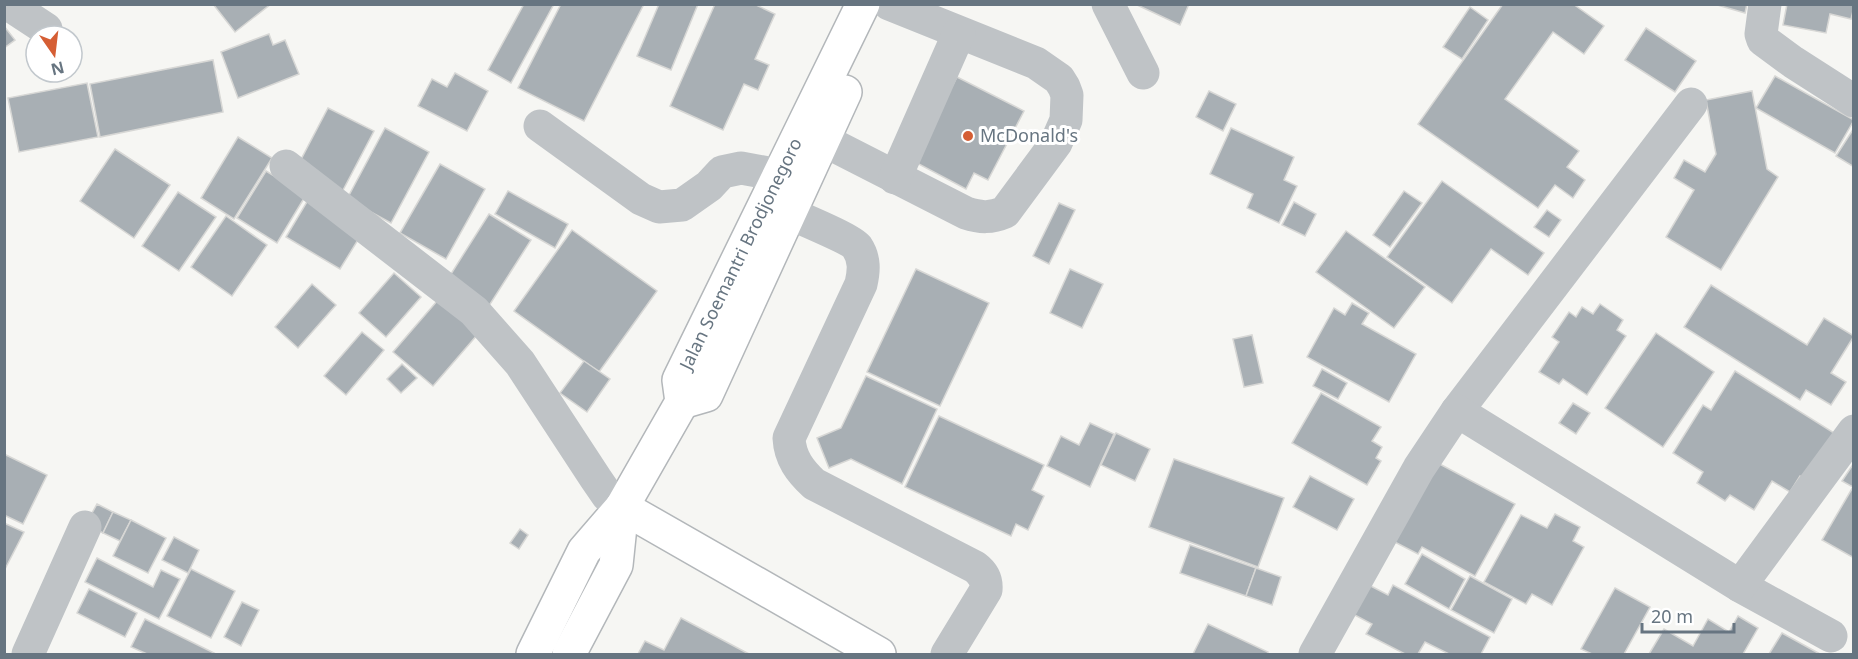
<svg xmlns="http://www.w3.org/2000/svg" width="1858" height="659" font-family="'Noto Sans',sans-serif">
<style>
.building{fill:#a8afb4;stroke:#d7d7d5;stroke-width:1.5}
.lines{fill:none;stroke-linecap:round;stroke-linejoin:round}
.major-casing{stroke:#b3b7ba;stroke-width:36}
.minor{stroke:#bfc3c6;stroke-width:33}
.major{stroke:#fff;stroke-width:33}
.poi-dot{fill:#d55e34;stroke:#fff;stroke-width:2}
.labels{text-anchor:middle;stroke-width:6;stroke-linejoin:round;paint-order:stroke}
.poi-label{font-size:18px;fill:#677581;stroke:#fff;text-anchor:start}
.street-label{font-size:18px;fill:#677581;stroke:#fff}
</style>
<rect width="100%" height="100%" fill="#f6f6f3"/>
<g class="building">
<polygon points="213,4 271,4 235,32"/>
<polygon points="524,4 554,4 511,83 488,70"/>
<polygon points="561,4 644,4 584,121 518,88"/>
<polygon points="659,4 698,4 671,70 637,56"/>
<polygon points="715,4 754,4 775,14 755,59 769,65 758,90 744,84 723,130 670,106"/>
<polygon points="1135,4 1189,4 1180,25"/>
<polygon points="1503,4 1573,4 1604,26 1584,54 1553,32 1505,99 1579,151 1567,167 1585,180 1573,198 1555,185 1538,208 1418,124"/>
<polygon points="1714,4 1747,4 1745,13"/>
<polygon points="1787,4 1854,4 1854,7 1851,19 1830,14 1826,33 1783,25"/>
<polygon points="1470,7 1488,20 1462,59 1443,47"/>
<polygon points="4,26 15,40 4,48"/>
<polygon points="1646,28 1696,61 1675,92 1625,60"/>
<polygon points="269,34 273,45 285,40 299,74 238,98 221,52"/>
<polygon points="213,60 223,112 100,137 90,84"/>
<polygon points="455,73 488,91 467,131 418,106 432,79 447,87"/>
<polygon points="1775,76 1854,120 1835,153 1756,108"/>
<polygon points="957,77 1024,111 988,180 974,173 966,189 913,161"/>
<polygon points="87,83 98,137 19,152 8,98"/>
<polygon points="1209,91 1236,104 1223,131 1196,117"/>
<polygon points="1752,91 1767,169 1778,177 1721,270 1666,237 1694,190 1674,178 1684,160 1705,172 1716,154 1706,100"/>
<polygon points="328,108 374,131 342,192 296,169"/>
<polygon points="385,128 429,152 391,223 347,199"/>
<polygon points="1231,128 1294,157 1284,180 1297,186 1279,223 1247,208 1253,194 1210,174"/>
<polygon points="1854,128 1854,167 1836,156"/>
<polygon points="238,137 272,158 234,219 201,198"/>
<polygon points="115,149 170,185 134,238 80,201"/>
<polygon points="440,164 485,189 446,259 400,233"/>
<polygon points="266,171 306,195 277,243 237,218"/>
<polygon points="1442,181 1544,253 1528,275 1491,249 1452,303 1387,257"/>
<polygon points="508,191 568,224 555,248 495,214"/>
<polygon points="1404,191 1422,203 1390,247 1373,235"/>
<polygon points="178,192 216,217 179,271 142,246"/>
<polygon points="311,195 361,235 340,269 286,237"/>
<polygon points="1294,202 1316,214 1305,236 1282,225"/>
<polygon points="1059,203 1075,210 1049,264 1033,256"/>
<polygon points="1547,210 1561,220 1549,237 1534,227"/>
<polygon points="489,214 531,240 485,312 444,285"/>
<polygon points="226,216 267,245 232,296 191,267"/>
<polygon points="572,230 657,291 599,372 514,311"/>
<polygon points="1346,231 1425,287 1394,328 1316,272"/>
<polygon points="916,269 989,303 940,406 867,372"/>
<polygon points="1070,269 1103,284 1082,328 1050,313"/>
<polygon points="394,273 421,297 386,337 359,313"/>
<polygon points="312,284 336,305 298,348 275,327"/>
<polygon points="1711,285 1807,345 1824,318 1854,336 1831,373 1846,382 1831,405 1806,390 1800,400 1684,327"/>
<polygon points="444,293 484,327 433,386 393,352"/>
<polygon points="1352,303 1369,313 1362,324 1416,354 1389,402 1307,357 1334,308 1345,315"/>
<polygon points="1600,304 1623,320 1617,330 1626,336 1587,395 1563,379 1559,384 1539,372 1559,342 1552,337 1569,312 1576,317 1582,307 1593,314"/>
<polygon points="362,332 384,350 346,395 324,376"/>
<polygon points="1656,333 1714,372 1663,447 1605,408"/>
<polygon points="1252,335 1263,383 1244,387 1233,339"/>
<polygon points="584,361 610,379 587,412 560,393"/>
<polygon points="402,364 417,378 401,393 387,379"/>
<polygon points="1322,369 1347,383 1338,399 1313,386"/>
<polygon points="1735,371 1842,438 1813,484 1800,476 1790,492 1772,481 1754,510 1730,495 1725,501 1697,483 1703,472 1673,453 1703,405 1711,410"/>
<polygon points="866,376 937,409 902,484 851,459 829,468 817,438 841,428"/>
<polygon points="1321,393 1381,427 1372,441 1382,447 1376,458 1381,461 1367,485 1292,443"/>
<polygon points="1573,403 1590,413 1576,434 1559,423"/>
<polygon points="939,416 1044,465 1032,490 1044,496 1028,530 1016,524 1011,536 905,487"/>
<polygon points="1090,423 1114,434 1090,487 1047,466 1061,436 1079,445"/>
<polygon points="1116,433 1150,449 1135,481 1101,465"/>
<polygon points="4,454 47,475 23,524 4,515"/>
<polygon points="1174,459 1284,498 1258,567 1149,527"/>
<polygon points="1434,461 1515,504 1475,576 1422,547 1418,554 1385,537"/>
<polygon points="1854,463 1854,558 1822,540 1853,487 1842,481"/>
<polygon points="1310,476 1354,499 1337,530 1293,507"/>
<polygon points="97,504 113,512 103,533 86,524"/>
<polygon points="113,512 131,520 120,541 103,533"/>
<polygon points="1555,514 1580,527 1573,541 1584,547 1552,605 1532,594 1526,604 1484,582 1521,515 1547,528"/>
<polygon points="131,520 166,538 148,573 113,556"/>
<polygon points="4,523 24,532 4,571"/>
<polygon points="520,529 528,535 519,549 510,543"/>
<polygon points="174,537 199,550 188,573 162,560"/>
<polygon points="1190,545 1256,568 1246,596 1180,573"/>
<polygon points="1422,554 1465,579 1449,609 1405,584"/>
<polygon points="97,558 153,587 161,570 180,579 159,619 85,582"/>
<polygon points="1256,568 1281,577 1272,605 1246,596"/>
<polygon points="191,569 235,591 211,638 167,616"/>
<polygon points="1470,576 1512,599 1494,633 1451,610"/>
<polygon points="1365,583 1388,595 1393,585 1490,637 1481,654 1449,654 1425,642 1418,654 1405,654 1366,634 1372,624 1349,612"/>
<polygon points="1615,588 1650,607 1624,654 1592,654 1581,649"/>
<polygon points="89,589 137,613 125,637 77,613"/>
<polygon points="242,602 259,610 241,646 224,637"/>
<polygon points="1738,616 1758,628 1743,654 1649,654 1664,629 1693,646 1708,619 1729,632"/>
<polygon points="681,618 749,654 638,654 645,641 664,650"/>
<polygon points="145,619 214,653 213,654 147,654 131,647"/>
<polygon points="1208,624 1268,652 1267,654 1193,654"/>
<polygon points="1782,633 1820,654 1769,654"/>
</g>
<g class="lines">
<defs>
<g id="major">
<polyline points="682,402 706,395 845,92"/>
<polyline points="622,507 879,654"/>
<polyline points="533,654 584,551 622,507 682,402 679,380 863,4"/>
<polyline points="569,654 616,565 622,507"/>
</g>
</defs>
<use href="#major" class="major-casing"/>
<g class="minor">
<polyline points="8,4 46,29"/>
<polyline points="1108,4 1143,73"/>
<polyline points="1765,4 1761,34 1763,40 1793,62 1854,101"/>
<polyline points="540,126 641,199 659,207 682,205 709,186 722,172 741,168 779,175"/>
<path d="M823,140L966,213C981,218 991,218 1005,212L1056,143L1066,120L1067,95L1064,87L1059,79L1036,63L889,4"/>
<polyline points="286,166 474,311 520,363 596,479 607,495 622,507"/>
<polyline points="895,178 959,33"/>
<path d="M789,213C802,219 851,239 857,247C865,259 864,271 861,284L789,438C790,458 800,471 814,484L975,567C983,573 987,580 986,590L947,654"/>
<polyline points="1457,411 1691,104"/>
<polyline points="1740,586 1831,636"/>
<polyline points="28,654 85,527"/>
<polyline points="1315,654 1419,468 1457,411 1740,586 1854,431"/>
</g>
<use href="#major" class="major"/>
</g>
<circle class="poi-dot" cx="968" cy="136" r="6"/>
<g class="labels">
<g class="poi-label">
<text x="980" y="142">McDonald's</text>
</g>
<g class="street-label">
<text transform="translate(741 254) rotate(-64)" y="6">Jalan Soemantri Brodjonegoro</text>
</g>
</g>
<rect width="1858" height="659" fill="none" stroke="#677581" stroke-width="12"/>
<g transform="translate(54 54) rotate(166)"><circle r="28" fill="#ffffff" stroke="#c2c8cd" stroke-width="1.5"/>
<path d="M0-4.5L10 22L0 15L-10 22Z" fill="#d55e34"/>
<text y="-9" font-size="16" font-weight="bold" text-anchor="middle" fill="#677581">N</text>
</g>
<path d="M1642 623v9h92v-9" fill="none" stroke="#677581" stroke-width="3"/>
<text x="1651" y="623" font-size="18" fill="#677581" stroke="#ffffff" stroke-width="4.5" paint-order="stroke">20 m</text>
</svg>
